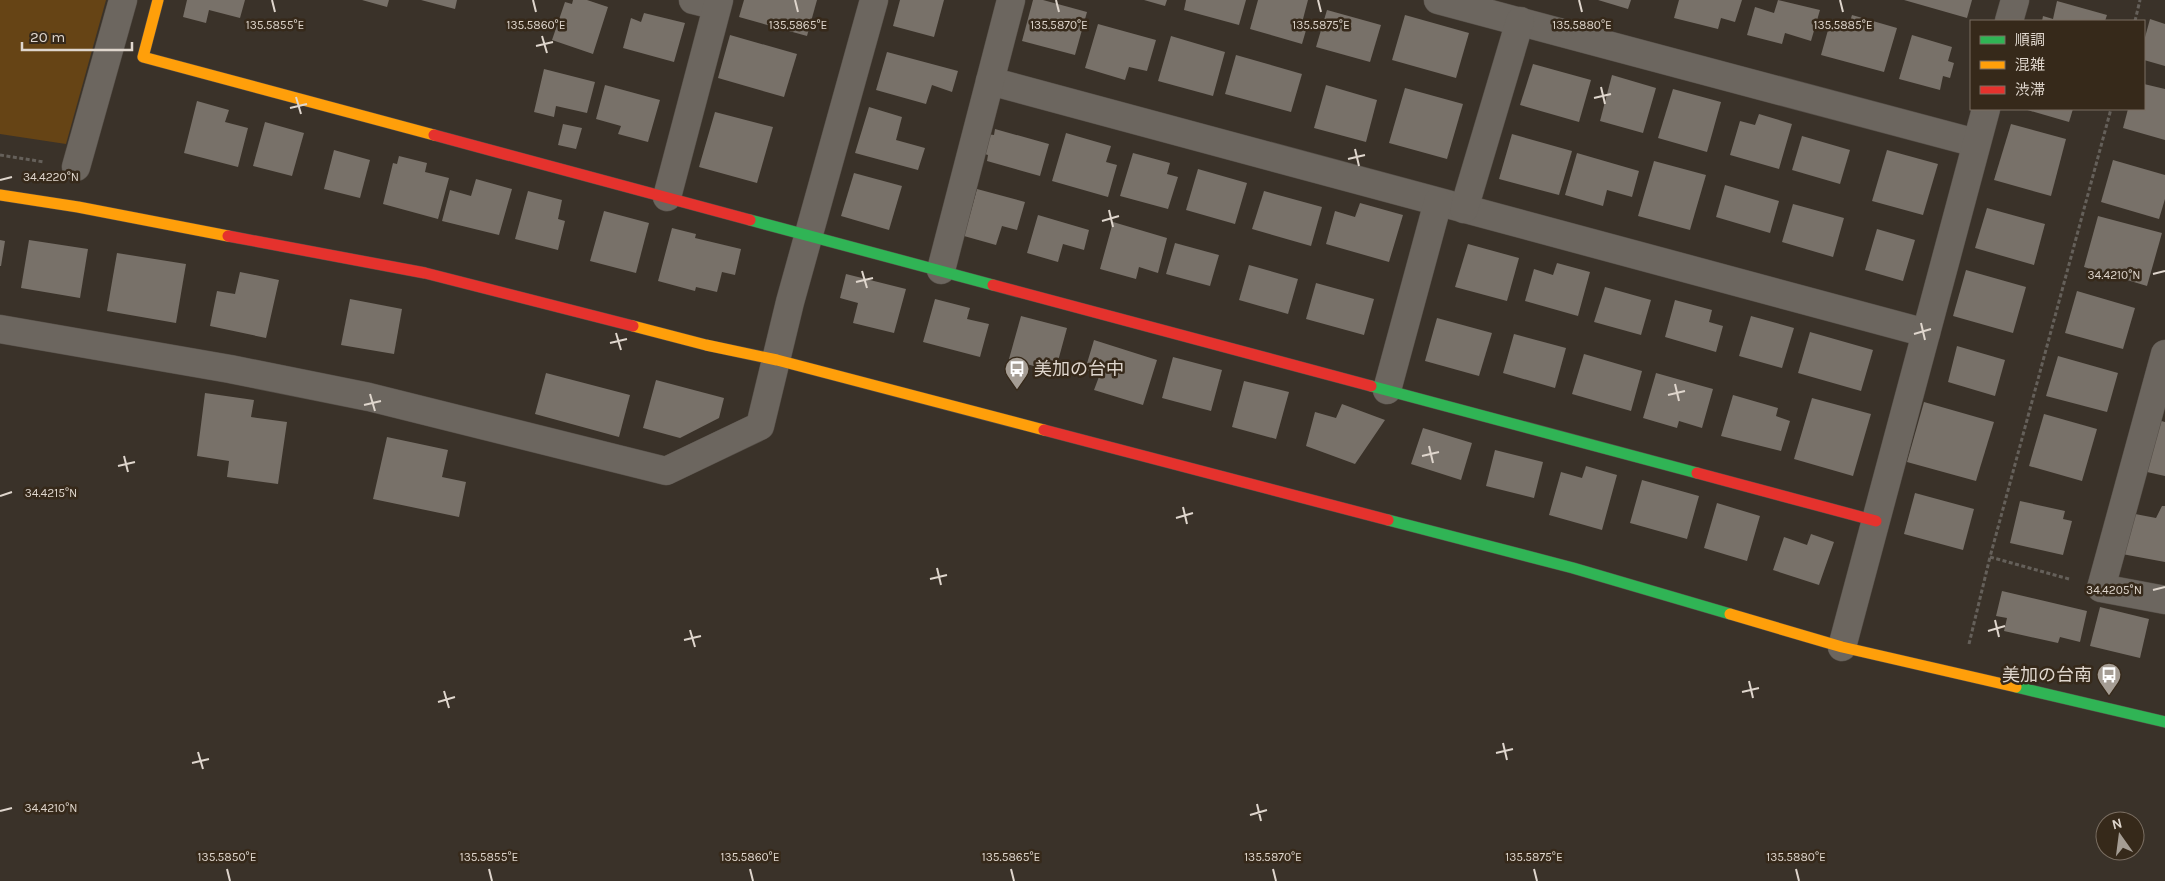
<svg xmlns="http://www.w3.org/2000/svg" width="2165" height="881" font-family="Karla,'Noto Sans JP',sans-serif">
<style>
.green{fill:#664415}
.building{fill:#787169}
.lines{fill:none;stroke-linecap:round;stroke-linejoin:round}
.street-casing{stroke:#564f48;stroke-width:29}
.fast-casing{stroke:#564f48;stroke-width:12}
.slow-casing{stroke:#564f48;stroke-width:12}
.jam-casing{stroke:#564f48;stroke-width:12}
.path{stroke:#65605a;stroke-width:3;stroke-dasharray:4 2.5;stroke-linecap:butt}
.street{stroke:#6c665f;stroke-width:28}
.fast{stroke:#30b455;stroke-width:11}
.slow{stroke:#ff9f0a;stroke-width:11}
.jam{stroke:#e5322d;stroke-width:11}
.ticks{fill:none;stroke:#dfd6cd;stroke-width:2}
.labels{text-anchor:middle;stroke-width:5;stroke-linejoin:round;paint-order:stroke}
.poi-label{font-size:18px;fill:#dfd6cd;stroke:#36291a;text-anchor:start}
.ticks-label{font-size:12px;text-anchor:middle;fill:#dfd6cd;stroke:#36291a;stroke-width:5;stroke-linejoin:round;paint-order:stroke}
</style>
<rect width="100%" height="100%" fill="#3a3229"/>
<polygon class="green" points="0,0 106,0 66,144 0,134"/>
<g class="building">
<polygon points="187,0 245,0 240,18 209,10 206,23 183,17"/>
<polygon points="362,0 389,0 387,7"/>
<polygon points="421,0 457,0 455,9"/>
<polygon points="573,0 587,0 608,7 593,54 552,40 565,2 572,4"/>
<polygon points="744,0 817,0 807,36 739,17"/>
<polygon points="900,0 944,0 934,37 893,26"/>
<polygon points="1033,0 1043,0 1087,12 1075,55 1022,41"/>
<polygon points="1144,0 1167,0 1165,6"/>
<polygon points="1186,0 1246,0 1239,25 1184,10"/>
<polygon points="1258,0 1308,0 1303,19 1309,20 1302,44 1250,29"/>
<polygon points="1598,0 1631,0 1628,9"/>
<polygon points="1679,0 1742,0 1735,22 1721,18 1718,29 1674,18"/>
<polygon points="1778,0 1820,10 1811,41 1785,33 1782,44 1747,35 1755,7 1774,13"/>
<polygon points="1904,0 1972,0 1967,18"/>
<polygon points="2057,1 2107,15 2105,21 2042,21 2043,16 2053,19"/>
<polygon points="1327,10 1381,25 1370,62 1316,47"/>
<polygon points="644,13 685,23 674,62 623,48 631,18 641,22"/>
<polygon points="1405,15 1469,33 1456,78 1392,60"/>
<polygon points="1852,15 1897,28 1884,72 1821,55 1830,23 1848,28"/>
<polygon points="2150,19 2165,24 2165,66 2144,60 2144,41"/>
<polygon points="1098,24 1156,40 1147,71 1129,67 1125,80 1085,68"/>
<polygon points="730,35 797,54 784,97 718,78"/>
<polygon points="1912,35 1952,47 1948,61 1954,63 1950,78 1943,76 1940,90 1899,79"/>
<polygon points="1171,36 1225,52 1213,96 1158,81"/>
<polygon points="887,52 958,71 952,92 932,85 926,104 876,90"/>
<polygon points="1236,55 1302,74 1291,112 1225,94"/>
<polygon points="1533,64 1591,80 1579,122 1520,105"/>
<polygon points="544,69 595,82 587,113 556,106 554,117 534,112"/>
<polygon points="1612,75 1656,88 1643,133 1600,121"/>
<polygon points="2144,84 2165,89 2165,140 2123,128 2128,109 2144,109"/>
<polygon points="605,85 660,100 648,142 618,134 621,126 596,119"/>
<polygon points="1326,85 1377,100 1366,142 1314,128"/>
<polygon points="1405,88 1463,104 1447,159 1389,143"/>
<polygon points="1673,89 1721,102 1707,152 1658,138"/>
<polygon points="197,101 229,110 225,122 248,128 238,167 184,153"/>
<polygon points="869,107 902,117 896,140 925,148 918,170 855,153"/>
<polygon points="2024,109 2073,109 2069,122"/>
<polygon points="715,112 773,127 757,183 699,167"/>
<polygon points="1759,114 1792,124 1779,169 1730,155 1740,121 1755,125"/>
<polygon points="265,122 304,133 292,176 253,166"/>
<polygon points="563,124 582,128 576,149 558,145"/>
<polygon points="2011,124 2066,139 2051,196 1994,180"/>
<polygon points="995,129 1049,144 1040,176 987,161 988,155 981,153 986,134 994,135"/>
<polygon points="1066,133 1111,146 1106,162 1117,165 1108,197 1052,181"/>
<polygon points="1512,134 1572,151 1559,195 1499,179"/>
<polygon points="1802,136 1850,150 1840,184 1792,170"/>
<polygon points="334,150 370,160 360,198 324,189"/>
<polygon points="1887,150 1938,164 1923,215 1872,201"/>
<polygon points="1133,153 1170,163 1167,174 1178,177 1168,209 1120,196"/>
<polygon points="1577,153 1639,171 1632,197 1607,190 1603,206 1565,195"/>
<polygon points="399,156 427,163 425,172 449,178 438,219 383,204 393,163 397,164"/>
<polygon points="2113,160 2165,175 2165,199 2159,219 2101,202"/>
<polygon points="1654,161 1706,175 1690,230 1638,216"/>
<polygon points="1198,169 1247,183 1235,224 1186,210"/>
<polygon points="854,173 902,186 889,230 841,216"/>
<polygon points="476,179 512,189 499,235 442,221 450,190 471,196"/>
<polygon points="1725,185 1779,201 1770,233 1716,217"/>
<polygon points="977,189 1025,202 1017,230 1002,226 996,245 964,236"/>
<polygon points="528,191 562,200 558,219 565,221 558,250 515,239"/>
<polygon points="1264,191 1322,207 1311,246 1252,229"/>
<polygon points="1360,203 1403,215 1389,262 1326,244 1335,211 1355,217"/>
<polygon points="1793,204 1844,218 1833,257 1782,242"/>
<polygon points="1987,208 2045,224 2034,265 1975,248"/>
<polygon points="604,211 649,223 636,273 590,261"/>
<polygon points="1038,215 1089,230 1084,250 1063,244 1058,262 1027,253"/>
<polygon points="2098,216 2162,233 2147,286 2084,267"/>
<polygon points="1113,222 1167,238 1158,273 1139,267 1136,279 1100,269"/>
<polygon points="672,228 696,234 695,238 741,249 735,275 722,272 717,292 696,287 695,291 658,281"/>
<polygon points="1877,229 1915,240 1903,281 1865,270"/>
<polygon points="0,240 5,241 1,266 0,266"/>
<polygon points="29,240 88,249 80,298 21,288"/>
<polygon points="1175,243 1219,255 1210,286 1166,274"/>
<polygon points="1468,244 1519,258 1507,301 1455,287"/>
<polygon points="117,253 186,264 176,323 107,311"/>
<polygon points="1557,263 1590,272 1578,316 1525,301 1534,269 1553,275"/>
<polygon points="1249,265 1298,279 1288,314 1239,300"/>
<polygon points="1966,270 2026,287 2013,333 1953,316"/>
<polygon points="240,272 279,280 266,338 210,326 217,291 235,294"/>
<polygon points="846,274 906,289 894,333 853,323 858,303 840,298"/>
<polygon points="1316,283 1374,299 1364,335 1306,319"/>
<polygon points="1605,287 1651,300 1641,335 1594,322"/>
<polygon points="2077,291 2135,308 2123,349 2065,333"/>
<polygon points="350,299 402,309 394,354 341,345"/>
<polygon points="935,299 970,308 967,319 989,324 980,357 923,342"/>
<polygon points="1675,300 1712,310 1709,322 1723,326 1716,352 1665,337"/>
<polygon points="1021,316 1067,328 1055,372 1009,359"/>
<polygon points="1751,316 1794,328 1782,368 1739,356"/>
<polygon points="1437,318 1492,333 1479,376 1425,361"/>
<polygon points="1810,332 1873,350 1861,391 1798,373"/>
<polygon points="1514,334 1566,348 1555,388 1503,373"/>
<polygon points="1094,340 1157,360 1143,405 1094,390 1100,374 1085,370"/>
<polygon points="1957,346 2005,360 1995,396 1948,382"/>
<polygon points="1584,354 1642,371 1631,411 1572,394"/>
<polygon points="2058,356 2118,373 2107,412 2046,396"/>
<polygon points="1173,357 1222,370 1211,411 1162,398"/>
<polygon points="546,373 630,395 619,437 535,414"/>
<polygon points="1656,373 1713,389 1702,428 1679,421 1677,428 1643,418"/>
<polygon points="656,380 724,398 719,418 680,438 643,428"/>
<polygon points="1244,381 1289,392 1276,439 1232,427"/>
<polygon points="205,393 254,400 251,417 287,422 278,484 227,477 229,461 197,456"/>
<polygon points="1733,395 1778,408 1776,416 1790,421 1781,451 1721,436"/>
<polygon points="1812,398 1871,414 1853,476 1794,459"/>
<polygon points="1924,402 1994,422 1976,481 1907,462"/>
<polygon points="1342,404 1385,420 1355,464 1306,446 1315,412 1336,418"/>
<polygon points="2044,414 2097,429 2082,481 2029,466"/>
<polygon points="2158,420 2165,422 2165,476 2147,472"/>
<polygon points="1423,428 1472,443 1461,480 1411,464"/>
<polygon points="387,437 448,450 442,477 466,482 459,517 373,499"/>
<polygon points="1495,450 1543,462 1534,498 1486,486"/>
<polygon points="1586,466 1617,475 1602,530 1549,515 1561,472 1582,478"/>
<polygon points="1642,480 1699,496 1687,539 1630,523"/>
<polygon points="1915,493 1974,509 1963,550 1904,534"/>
<polygon points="2020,501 2065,511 2063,519 2072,521 2063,555 2010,543"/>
<polygon points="1717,503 1760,516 1747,561 1704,548"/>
<polygon points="2162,506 2165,506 2165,562 2122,554 2130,513 2156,518"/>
<polygon points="1811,534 1834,542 1819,585 1773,570 1784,537 1807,545"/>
<polygon points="2002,591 2087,611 2080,642 2060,637 2058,643 2004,631 2007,618 1996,616"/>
<polygon points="2100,607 2149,619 2140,658 2090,646"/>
</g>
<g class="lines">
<defs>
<g id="street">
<polyline points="693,0 717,6"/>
<polyline points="1438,0 1976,143"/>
<polyline points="2009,21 2015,0"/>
<polyline points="990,81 1926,333"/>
<polyline points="76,167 123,0"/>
<polyline points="667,197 719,0"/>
<polyline points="1464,209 1520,21"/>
<polyline points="941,270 1011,0"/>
<polyline points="0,329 230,369 369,397 666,471 760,426 790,302 874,0"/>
<polyline points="2165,354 2101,588 2165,600"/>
<polyline points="1387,390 1438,202"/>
<polyline points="1842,647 1986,109"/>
</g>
<g id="fast">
<polyline points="750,220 993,285"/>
<polyline points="1371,386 1697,473"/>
<polyline points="1388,520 1573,568 1730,614"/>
<polyline points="2016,687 2165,722"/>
</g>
<g id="slow">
<polyline points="158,0 143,57 434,135"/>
<polyline points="0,195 78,207 228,236"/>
<polyline points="633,326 706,345 777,360 1044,430"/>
<polyline points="1730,614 1842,647 2016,687"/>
</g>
<g id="jam">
<polyline points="434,135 750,220"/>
<polyline points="228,236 425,273 633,326"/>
<polyline points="993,285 1371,386"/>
<polyline points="1044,430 1388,520"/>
<polyline points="1697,473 1876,521"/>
</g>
</defs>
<use href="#street" class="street-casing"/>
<use href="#fast" class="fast-casing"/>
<use href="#slow" class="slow-casing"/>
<use href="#jam" class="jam-casing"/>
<g class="path">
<polyline points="2135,21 2140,0"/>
<polyline points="0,155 44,162"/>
<polyline points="2069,579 1990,557 2111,109"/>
<polyline points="1969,644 1990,557"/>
</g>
<use href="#street" class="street"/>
<use href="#fast" class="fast"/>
<use href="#slow" class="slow"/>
<use href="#jam" class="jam"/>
</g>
<path class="ticks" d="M272,0L275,12M533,0L536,12M795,0L798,12M1056,0L1059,12M1318,0L1321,12M1579,0L1582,12M1840,0L1843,12M542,36L547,53M536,46L553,42M1601,87L1605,104M296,97L301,114M1594,98L1611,94M290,108L307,104M1355,149L1359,166M1348,159L1365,155M0,180L12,177M1109,210L1113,227M1102,221L1119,216M862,271L867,288M2153,274L2165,271M856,282L873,278M1921,323L1925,340M616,333L621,350M1914,334L1931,329M610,343L627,339M1675,384L1679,401M370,394L375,411M1668,395L1685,391M364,405L381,401M1429,446L1433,463M124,456L128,472M1422,456L1439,452M118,466L135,462M0,496L12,492M1183,507L1187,524M1176,518L1193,513M937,568L941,585M930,579L947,575M2153,590L2165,587M1995,620L1999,637M690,630L695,647M1988,631L2005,626M684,640L701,636M1749,681L1753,698M444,691L449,708M1742,692L1759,688M438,702L455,697M1503,743L1507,760M198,752L203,769M1496,753L1513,749M192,763L209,759M1257,804L1261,821M0,811L12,808M1250,815L1267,810M227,869L230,881M489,869L492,881M750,869L753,881M1011,869L1014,881M1273,869L1276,881M1534,869L1537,881M1796,869L1799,881"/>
<defs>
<symbol id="bus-pin" viewBox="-11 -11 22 30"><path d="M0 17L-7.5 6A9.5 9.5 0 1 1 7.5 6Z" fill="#a59d94" stroke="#36291a"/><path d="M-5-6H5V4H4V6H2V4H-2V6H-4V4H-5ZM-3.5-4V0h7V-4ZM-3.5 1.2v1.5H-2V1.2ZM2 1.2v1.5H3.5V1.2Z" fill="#fff"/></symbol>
</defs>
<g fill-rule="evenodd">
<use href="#bus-pin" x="1003" y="355" width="28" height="38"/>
<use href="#bus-pin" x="2095" y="661" width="28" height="38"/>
</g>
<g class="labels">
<g class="poi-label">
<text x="1034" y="375">美加の台中</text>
<text x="2092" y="681" text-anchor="end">美加の台南</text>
</g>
</g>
<g class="ticks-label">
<text x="1059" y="29">135.5870°E</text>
<text x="1321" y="29">135.5875°E</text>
<text x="1843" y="29">135.5885°E</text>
<text x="275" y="29">135.5855°E</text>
<text x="536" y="29">135.5860°E</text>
<text x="798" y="29">135.5865°E</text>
<text x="1582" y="29">135.5880°E</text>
<text x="51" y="181">34.4220°N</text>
<text x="2114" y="279">34.4210°N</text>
<text x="51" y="497">34.4215°N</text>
<text x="2114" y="594">34.4205°N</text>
<text x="51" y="812">34.4210°N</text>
<text x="227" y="861">135.5850°E</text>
<text x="489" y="861">135.5855°E</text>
<text x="750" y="861">135.5860°E</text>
<text x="1011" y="861">135.5865°E</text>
<text x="1273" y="861">135.5870°E</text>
<text x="1534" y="861">135.5875°E</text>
<text x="1796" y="861">135.5880°E</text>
</g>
<rect x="1970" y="20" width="175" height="90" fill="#36291a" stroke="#7a6e62"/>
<rect x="1980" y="36" width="25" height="8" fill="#30b455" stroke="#7a6e62"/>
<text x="2015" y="45" font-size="15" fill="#dfd6cd">順調</text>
<rect x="1980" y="61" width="25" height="8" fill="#ff9f0a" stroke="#7a6e62"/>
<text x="2015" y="70" font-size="15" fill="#dfd6cd">混雑</text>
<rect x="1980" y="86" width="25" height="8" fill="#e5322d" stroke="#7a6e62"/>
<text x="2015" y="95" font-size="15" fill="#dfd6cd">渋滞</text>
<g transform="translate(2120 836) rotate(346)"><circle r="24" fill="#36291a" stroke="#7a6e62"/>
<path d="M0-4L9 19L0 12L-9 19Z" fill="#a59d94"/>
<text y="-8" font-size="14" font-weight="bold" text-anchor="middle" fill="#dfd6cd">N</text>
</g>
<path d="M22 42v8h110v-8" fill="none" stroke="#dfd6cd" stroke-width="2.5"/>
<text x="30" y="42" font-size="15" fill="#dfd6cd" stroke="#36291a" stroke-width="4" paint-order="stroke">20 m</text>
</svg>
